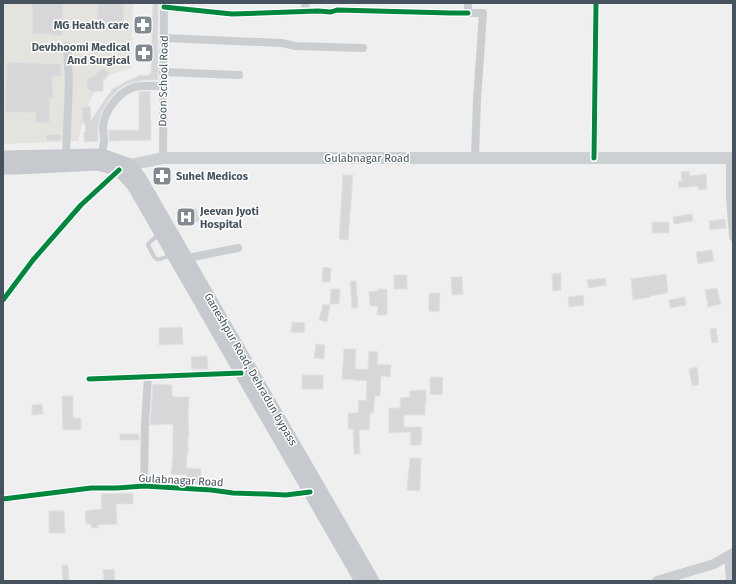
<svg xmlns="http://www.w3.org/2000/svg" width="736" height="584" font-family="'Fira Sans',sans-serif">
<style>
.commercial{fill:#e5e3dd}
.building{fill:#d7d7d9;stroke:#e1e1e2}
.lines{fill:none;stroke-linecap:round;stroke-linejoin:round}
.service{stroke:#cbced0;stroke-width:4}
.minor{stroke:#cbced0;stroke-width:8}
.tertiary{stroke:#cbced0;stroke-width:10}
.secondary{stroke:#ccd0d2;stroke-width:12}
.primary{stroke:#c6cace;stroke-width:13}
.cycleway-casing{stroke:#fff;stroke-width:8}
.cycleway{stroke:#00873e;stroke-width:5}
.labels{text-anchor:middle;stroke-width:3;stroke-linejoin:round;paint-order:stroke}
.poi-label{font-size:11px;font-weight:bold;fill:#46525d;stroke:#fff;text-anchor:end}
.street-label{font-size:11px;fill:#46525d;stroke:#fff}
</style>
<rect width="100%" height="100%" fill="#f0efef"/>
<polygon class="commercial" points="3,3 133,3 131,68 111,74 95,91 85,111 78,141 3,144"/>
<g class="building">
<polygon points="32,3 63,3 62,36 52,35 52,34 32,34"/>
<polygon points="98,3 124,3 123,31 97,31"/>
<polygon points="153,3 158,3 158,80 145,80 134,82 127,84 120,88 109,99 101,113 98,126 98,141 84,142 84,132 86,132 85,123 83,123 82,108 90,106 91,121 108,95 112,91 111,90 127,81 141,75 142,76 151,74"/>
<polygon points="7,62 61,64 61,76 52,76 53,98 50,98 49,123 36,123 36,113 5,112"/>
<polygon points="103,67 109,74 103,80 103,91 91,92 87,88 87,79 91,77 93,77"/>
<polygon points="150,91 151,140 109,141 109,130 139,130 139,92"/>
<polygon points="61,134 61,140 46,141 46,135"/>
<polygon points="689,171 690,176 706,174 707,189 699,190 698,186 679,188 678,181 682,181 681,172"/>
<polygon points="343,175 353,175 348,240 339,239"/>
<polygon points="196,208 200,221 180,226 176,213"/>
<polygon points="692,214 693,221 674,224 673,217"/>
<polygon points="725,219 726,228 710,230 709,221"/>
<rect x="652" y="222" width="17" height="11"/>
<polygon points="712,250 714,261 698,264 696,252"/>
<polygon points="323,267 331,268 330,282 322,282"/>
<polygon points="561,273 561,290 553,291 552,274"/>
<polygon points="666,274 668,293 650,296 651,297 633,300 631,279"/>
<rect x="394" y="275" width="13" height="14"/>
<polygon points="451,277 462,277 463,294 452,295"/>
<polygon points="605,278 606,285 589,288 587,280"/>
<polygon points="350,281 356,281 358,308 352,308"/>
<polygon points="717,288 721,304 708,307 705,290"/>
<polygon points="331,289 340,289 339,304 330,304"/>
<polygon points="378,289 387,289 387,315 377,315 378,306 370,306 369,292 378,291"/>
<polygon points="429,293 440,293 439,312 429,311"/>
<polygon points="583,295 584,305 569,307 568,297"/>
<polygon points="685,297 686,305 670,308 669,300"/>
<polygon points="323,304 330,305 327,322 319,320"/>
<polygon points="292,322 305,323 304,333 291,332"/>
<polygon points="182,327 183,344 159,345 159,328"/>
<polygon points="716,328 718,342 712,343 710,329"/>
<polygon points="316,344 325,345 324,359 314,358"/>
<polygon points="344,349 356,349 355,369 368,369 369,351 378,352 377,364 391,365 390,377 381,376 380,396 375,396 373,413 370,413 369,430 359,430 360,454 354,454 353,429 348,429 348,413 358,413 359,400 366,401 367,381 342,379"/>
<polygon points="207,356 208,369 192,369 191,357"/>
<polygon points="697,367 699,385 692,386 689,369"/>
<rect x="302" y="375" width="21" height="14"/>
<polygon points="430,377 443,377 442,395 430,394"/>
<polygon points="153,384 172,385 172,396 174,396 174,397 189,397 188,412 189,436 188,436 188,454 187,454 186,468 201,469 200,484 186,483 187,475 171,474 173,456 173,424 150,425"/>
<polygon points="426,390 426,404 425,404 425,415 404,415 404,427 422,427 421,445 410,445 411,432 389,433 389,408 400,408 400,398 410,397 410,391"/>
<polygon points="62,396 73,396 73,418 81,418 81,430 63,430"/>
<polygon points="42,404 43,414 32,415 32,405"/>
<rect x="120" y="434" width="19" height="6"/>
<polygon points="410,458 421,458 420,491 407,490"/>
<polygon points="133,493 133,504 116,504 117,524 98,525 98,528 92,528 91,524 86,524 85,511 102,509 101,494"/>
<polygon points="49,511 64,511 65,533 49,533"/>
<polygon points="62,565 68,565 69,581 63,581"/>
<polygon points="114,569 115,581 104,581 103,570"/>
</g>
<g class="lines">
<path class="service" d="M159,234L149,243L148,245C156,260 154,263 170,255"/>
<g class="minor">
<polyline points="305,3 306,11"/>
<polyline points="468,3 468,13 483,13 477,100 475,158"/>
<polyline points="164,7 232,14 318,11 331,12 337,10 451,13 468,13"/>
<polyline points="164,38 282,43 295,46 363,48"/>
<polyline points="163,72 239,75"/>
<path d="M101,155C102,150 104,145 104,140C104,135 103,131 103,127C104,111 119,91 135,87C144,85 154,86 163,86"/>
<polyline points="66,156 69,81 67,46"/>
<polyline points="163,158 164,3"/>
<polyline points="594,158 596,3"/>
<polyline points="730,158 730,197 733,237"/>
<polyline points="188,258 238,248"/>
<polyline points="3,300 33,260 81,205 119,170"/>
<polyline points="89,379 241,373"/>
<polyline points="144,486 145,424 148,377"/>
<polyline points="3,499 91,488 117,488 144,486 211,490 233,493 266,494 286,495 310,492"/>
<polyline points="728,556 730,581"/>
</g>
<polyline class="tertiary" points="657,581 714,564 733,553"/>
<polyline class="secondary" points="122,169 130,165 163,158 733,158"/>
<g class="primary">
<polyline points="3,157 101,155 130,165 140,178 373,581"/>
<polyline points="3,168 16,168 98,164 119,170 133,185 361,581"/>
</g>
<defs>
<g id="cycleway">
<polyline points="164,7 232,14 318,11 331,12 337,10 451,13 468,13"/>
<polyline points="594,158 596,3"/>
<polyline points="3,300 33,260 81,205 119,170"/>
<polyline points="89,379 241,373"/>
<polyline points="3,499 91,488 117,488 144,486 211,490 233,493 266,494 286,495 310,492"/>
</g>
</defs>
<use href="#cycleway" class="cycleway-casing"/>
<use href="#cycleway" class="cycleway"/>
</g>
<defs>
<symbol id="pharmacy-square" viewBox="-11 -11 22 22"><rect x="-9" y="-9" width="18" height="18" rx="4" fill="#828990" stroke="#fff"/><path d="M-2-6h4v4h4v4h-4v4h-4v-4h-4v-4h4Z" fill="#fff"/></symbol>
<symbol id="hospital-square" viewBox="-11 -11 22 22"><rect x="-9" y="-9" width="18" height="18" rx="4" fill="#828990" stroke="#fff"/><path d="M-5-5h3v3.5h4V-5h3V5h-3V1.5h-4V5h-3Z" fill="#fff"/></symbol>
</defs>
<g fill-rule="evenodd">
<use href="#pharmacy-square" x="132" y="14" width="22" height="22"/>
<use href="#pharmacy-square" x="133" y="42" width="22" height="22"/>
<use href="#pharmacy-square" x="151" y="165" width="22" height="22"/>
<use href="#hospital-square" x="175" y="206" width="22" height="22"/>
</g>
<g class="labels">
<g class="poi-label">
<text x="129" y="29">MG Health care</text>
<text x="130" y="51">Devbhoomi Medical<tspan x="130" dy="13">And Surgical</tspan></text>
<text x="176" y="180" text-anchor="start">Suhel Medicos</text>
<text x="200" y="215" text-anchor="start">Jeevan Jyoti<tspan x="200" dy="13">Hospital</tspan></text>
</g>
<g class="street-label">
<text transform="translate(163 81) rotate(-89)" y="4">Doon School Road</text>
<text x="367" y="162">Gulabnagar Road</text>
<text transform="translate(251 369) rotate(60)" y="4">Ganeshpur Road, Dehradun bypass</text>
<text transform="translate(181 480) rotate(3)" y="4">Gulabnagar Road</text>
</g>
</g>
<rect width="736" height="584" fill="none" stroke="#46525d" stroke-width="8"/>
</svg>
